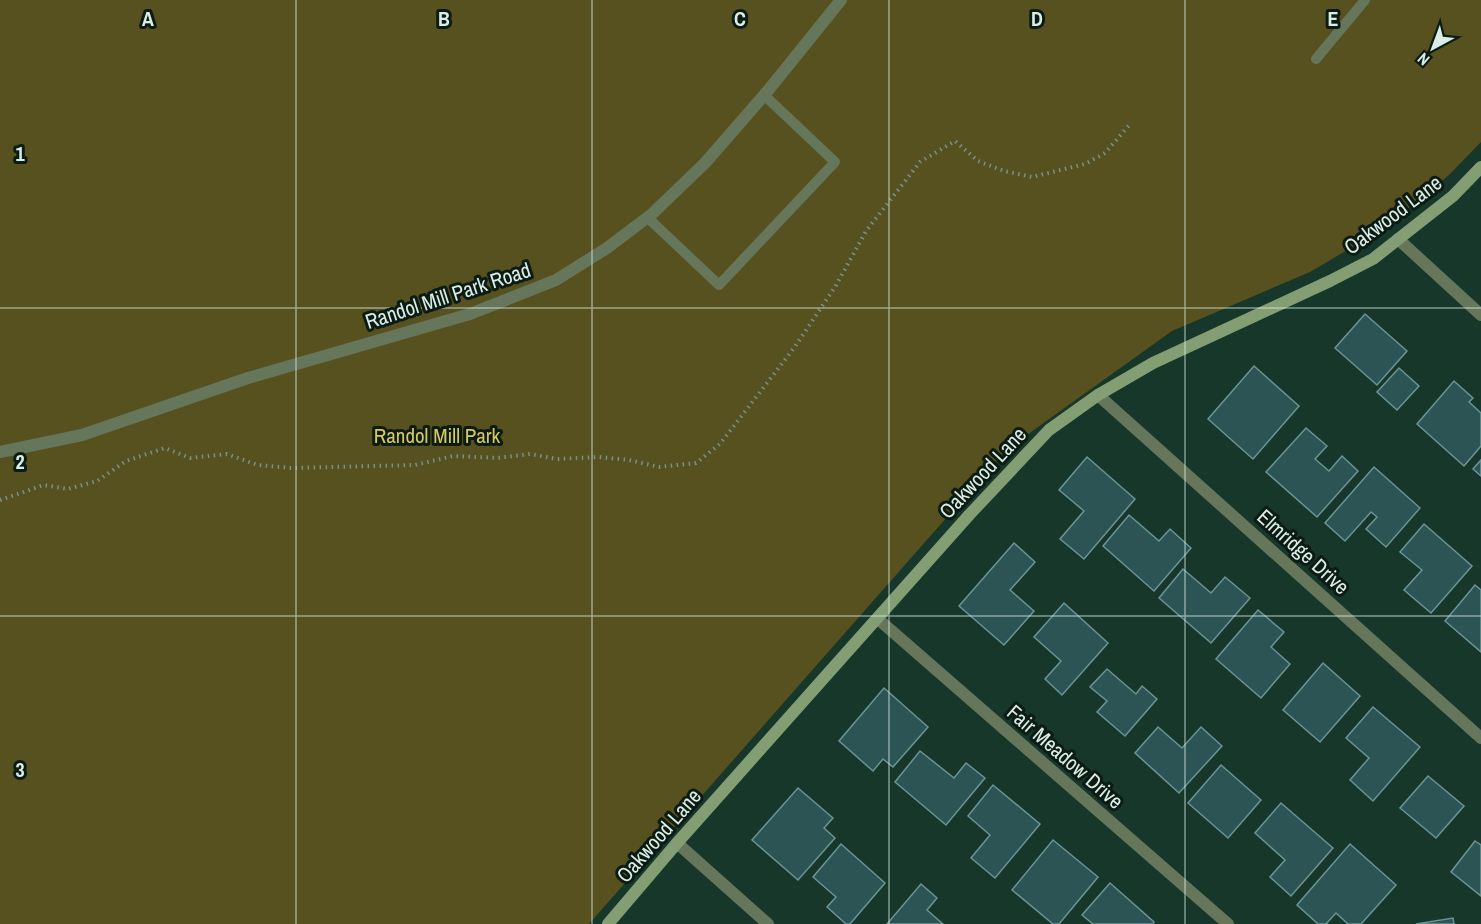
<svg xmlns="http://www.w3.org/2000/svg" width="1481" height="924" font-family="'Archivo Narrow',sans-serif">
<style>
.green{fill:#575120}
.building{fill:#2c5455;stroke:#6b9495;stroke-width:1.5}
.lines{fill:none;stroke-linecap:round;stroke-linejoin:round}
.path{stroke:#789287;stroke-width:4;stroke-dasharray:1.5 4.5;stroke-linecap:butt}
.lane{stroke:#66765b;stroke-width:10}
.street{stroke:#66765b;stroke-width:12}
.secondary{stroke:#849e73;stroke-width:12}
.grid{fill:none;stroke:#dbeee5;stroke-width:1.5;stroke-opacity:0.55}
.labels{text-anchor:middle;stroke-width:6;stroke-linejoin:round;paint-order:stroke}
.street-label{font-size:21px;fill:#dbeee5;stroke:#0d1b15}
.park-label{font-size:21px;fill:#d8c95d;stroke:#0d1b15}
.grid-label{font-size:20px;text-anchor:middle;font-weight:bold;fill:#dbeee5;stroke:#0d1b15;stroke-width:6;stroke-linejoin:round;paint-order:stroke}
</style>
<rect width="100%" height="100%" fill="#16372a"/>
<polygon class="green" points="0,0 1481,0 1481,142 1449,175 1383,229 1310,272 1172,331 1006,450 589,924 0,924"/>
<g class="building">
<polygon points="1365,314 1407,351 1377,385 1335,348"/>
<polygon points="1254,366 1299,406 1253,459 1208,419"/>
<polygon points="1399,368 1419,386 1397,410 1377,392"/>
<polygon points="1454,381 1473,398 1469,402 1481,413 1481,446 1464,466 1417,424"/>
<polygon points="1306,428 1327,446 1315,459 1329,471 1342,456 1358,471 1317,517 1266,472"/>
<polygon points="1087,457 1135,499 1084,559 1060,539 1084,511 1059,490"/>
<polygon points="1481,460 1481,476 1473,469"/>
<polygon points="1374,467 1420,508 1386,547 1366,529 1377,517 1371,512 1345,541 1325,523"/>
<polygon points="1129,515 1159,541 1170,529 1191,548 1154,591 1103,546"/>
<polygon points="1424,524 1472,566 1431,613 1404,590 1422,570 1400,552"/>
<polygon points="1014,543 1035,562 1010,590 1034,611 1004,645 959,606"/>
<polygon points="1183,569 1211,593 1225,577 1250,598 1211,643 1159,598"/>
<polygon points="1475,585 1481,590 1481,652 1445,621"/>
<polygon points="1064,603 1108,643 1062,695 1045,679 1061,661 1034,637"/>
<polygon points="1258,610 1284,632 1271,647 1290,664 1261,698 1216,659"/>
<polygon points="1323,663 1360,696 1320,742 1283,710"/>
<polygon points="1107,669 1136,694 1142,686 1157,699 1125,736 1097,712 1107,701 1090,687"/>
<polygon points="884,688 928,727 893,767 883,759 873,771 839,741"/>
<polygon points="1373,707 1420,747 1373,801 1350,780 1369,758 1346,738"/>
<polygon points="1158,727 1182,748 1201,727 1222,746 1179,793 1135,753"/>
<polygon points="920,751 954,778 966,763 985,778 946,825 895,782"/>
<polygon points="1221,765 1261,800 1228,838 1188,803"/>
<polygon points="1428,776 1464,806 1436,838 1400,808"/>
<polygon points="993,785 1040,824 995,878 971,858 990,835 968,816"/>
<polygon points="798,788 833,818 824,828 835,838 798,880 752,840"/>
<polygon points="1281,803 1333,848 1291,896 1270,877 1285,860 1255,833"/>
<polygon points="1053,840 1098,877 1059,924 1053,924 1012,890"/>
<polygon points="1475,841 1481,845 1481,896 1451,872"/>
<polygon points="841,844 885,883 850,924 846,924 827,907 836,897 813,877"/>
<polygon points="1350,844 1396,885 1361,924 1348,924 1336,913 1326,924 1318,924 1297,905"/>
<polygon points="1110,883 1154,922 1153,924 1093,924 1082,915"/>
<polygon points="921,884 937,898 927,910 943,924 887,924"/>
<polygon points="1453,918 1454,924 1416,924"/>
</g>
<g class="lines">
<polyline class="path" points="0,500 44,485 68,489 97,481 126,461 165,448 190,458 227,454 258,465 291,468 415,465 453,456 497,458 530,454 557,459 599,457 629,460 659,467 696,463 720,444 794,348 835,287 866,231 920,162 955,141 978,161 1004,171 1032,177 1085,164 1105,153 1131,123"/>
<g class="lane">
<polyline points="1316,59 1365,0"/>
<polyline points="647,217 719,285 835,162 764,95"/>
</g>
<g class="street">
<polyline points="1398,239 1481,315"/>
<polyline points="1098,395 1481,738"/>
<polyline points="0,452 82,435 248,378 470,314 556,280 607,248 652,214 705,163 766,93 841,0"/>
<polyline points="878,619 1228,924"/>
<polyline points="677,843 768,924"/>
</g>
<polyline class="secondary" points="608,924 677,843 970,514 1049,430 1098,395 1153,363 1330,281 1373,259 1453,196 1481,167"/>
</g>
<path class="grid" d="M296,0V924M592,0V924M889,0V924M1185,0V924M0,308H1481M0,616H1481"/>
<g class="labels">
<g class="street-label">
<text transform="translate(1393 215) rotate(-37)" y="7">Oakwood Lane</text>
<text transform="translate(448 296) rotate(-18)" y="7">Randol Mill Park Road</text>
<text transform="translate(983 473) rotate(-47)" y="7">Oakwood Lane</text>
<text transform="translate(1303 552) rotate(42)" y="7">Elmridge Drive</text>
<text transform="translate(1065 757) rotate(41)" y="7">Fair Meadow Drive</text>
<text transform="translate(659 836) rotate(-49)" y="7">Oakwood Lane</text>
</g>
<g class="park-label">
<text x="437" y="443">Randol Mill Park</text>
</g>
</g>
<g class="grid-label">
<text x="148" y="26">A</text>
<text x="444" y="26">B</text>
<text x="740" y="26">C</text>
<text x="1037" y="26">D</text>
<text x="1333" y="26">E</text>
<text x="20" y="161">1</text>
<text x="20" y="469">2</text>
<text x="20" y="777">3</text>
</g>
<g transform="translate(1433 48) rotate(221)" stroke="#0d1b15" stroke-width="4.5" paint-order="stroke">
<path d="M0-4.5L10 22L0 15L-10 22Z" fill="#dbeee5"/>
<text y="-9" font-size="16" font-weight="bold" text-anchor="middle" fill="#dbeee5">N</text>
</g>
</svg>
